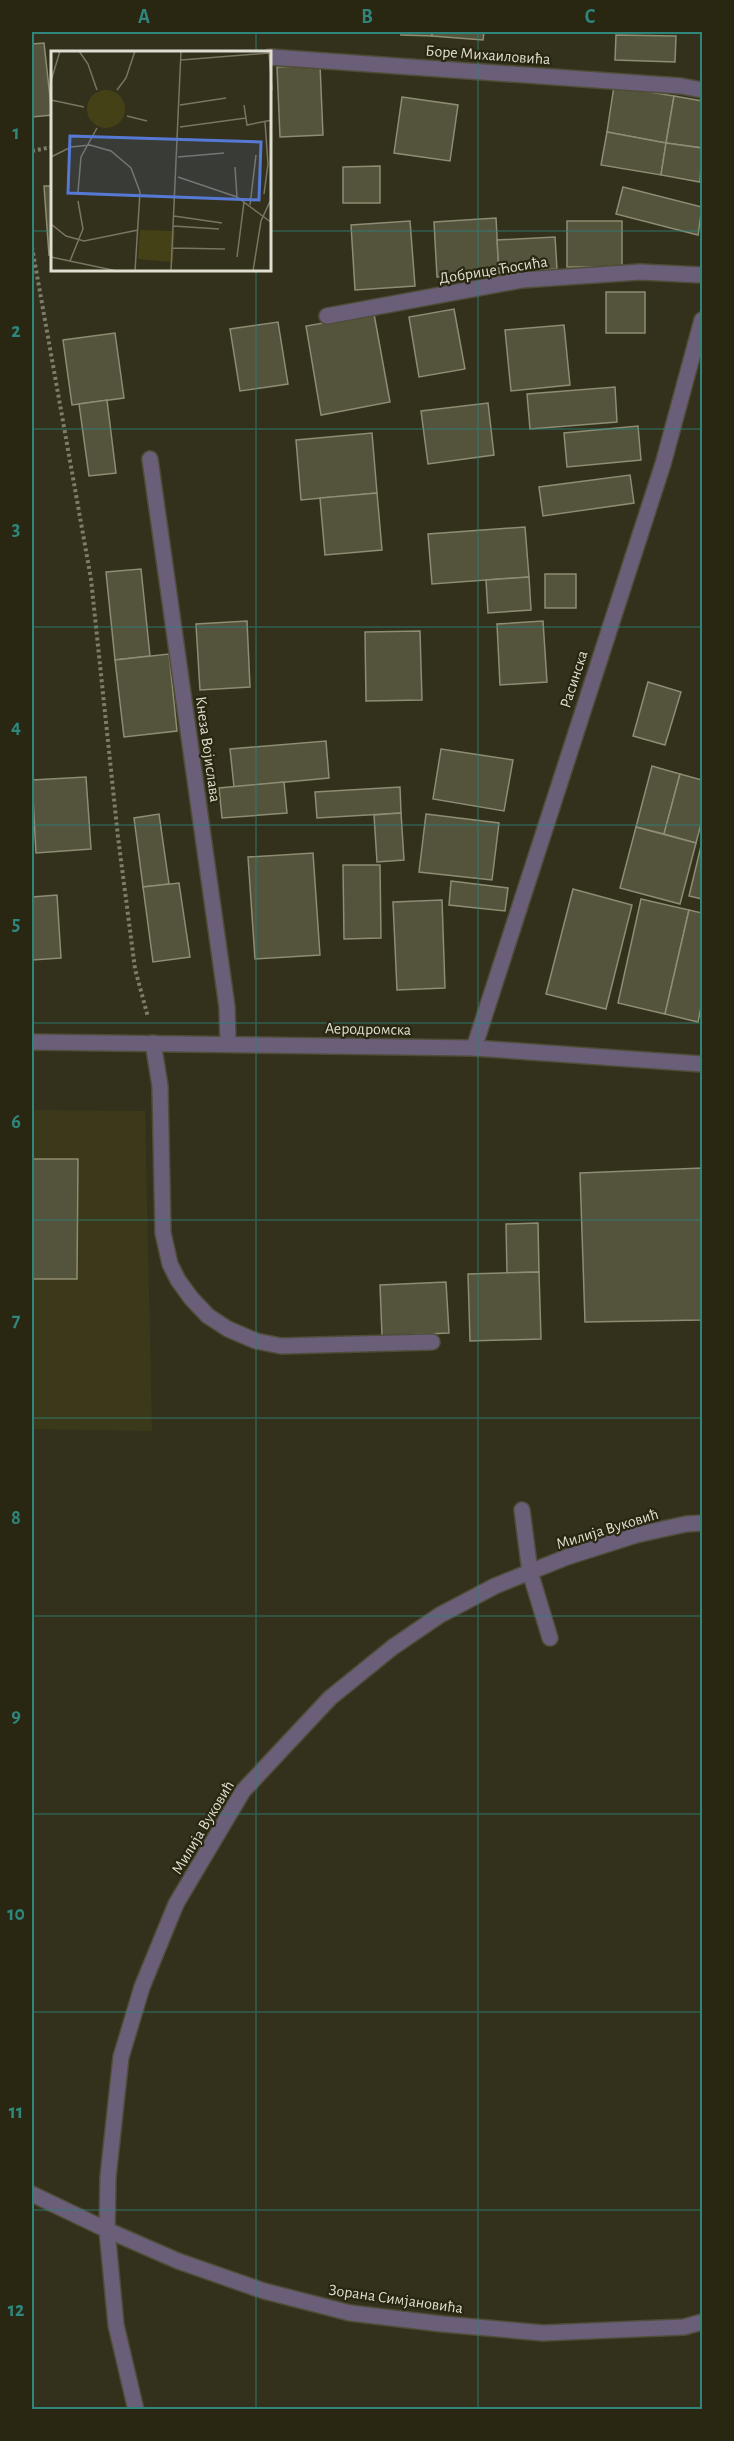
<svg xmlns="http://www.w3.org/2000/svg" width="734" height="2441" font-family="'Alegreya Sans',sans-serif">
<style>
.built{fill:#3c391b}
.building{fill:#54533b;stroke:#8e8c72;stroke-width:1.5}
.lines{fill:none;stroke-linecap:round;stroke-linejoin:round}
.service-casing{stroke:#4f4d38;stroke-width:18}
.minor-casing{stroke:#4f4d38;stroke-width:18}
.tertiary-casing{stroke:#4f4d38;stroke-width:18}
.path{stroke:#7e7c6a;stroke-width:4;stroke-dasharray:3 3;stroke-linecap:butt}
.service{stroke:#6a5e78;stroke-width:15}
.minor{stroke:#6a5e78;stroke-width:15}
.tertiary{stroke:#6a5e78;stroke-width:15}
.grid{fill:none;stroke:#2e867d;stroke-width:1.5;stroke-opacity:0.55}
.labels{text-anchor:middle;stroke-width:4.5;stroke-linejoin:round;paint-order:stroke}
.street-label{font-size:16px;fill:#dfded0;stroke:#292711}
.inset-road{fill:none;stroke:#787663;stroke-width:1.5}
.view{fill:#5779d6;fill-opacity:0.15;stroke:#5779d6;stroke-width:3}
.inset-edge{fill:none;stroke:#dfded0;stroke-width:3}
.neatline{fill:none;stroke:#2e867d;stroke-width:2}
.grid-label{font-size:20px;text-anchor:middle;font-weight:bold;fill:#2e867d}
</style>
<rect width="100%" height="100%" fill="#33311b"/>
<polygon class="built" points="32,1110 145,1111 152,1431 32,1429"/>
<g class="building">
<polygon points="401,32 432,32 432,36 401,35"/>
<polygon points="432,32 484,32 483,40 432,36"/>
<polygon points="616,35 676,36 675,62 615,60"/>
<polygon points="44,43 52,115 32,117 32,44"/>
<polygon points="320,65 323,135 280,137 277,67"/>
<polygon points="614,86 674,96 666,143 607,132"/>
<polygon points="674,96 702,101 702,148 666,143"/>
<polygon points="402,97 458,105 450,161 394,153"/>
<polygon points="607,132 666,143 661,175 601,165"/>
<polygon points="666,143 702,148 700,182 661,175"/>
<polygon points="380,166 380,203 343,203 343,167"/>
<polygon points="44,186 52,186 52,254 49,255"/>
<polygon points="623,187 702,207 698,235 616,214"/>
<polygon points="496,218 499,273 437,277 434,222"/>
<polygon points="410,221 415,286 355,290 351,225"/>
<rect x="567" y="221" width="55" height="46"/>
<polygon points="555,237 557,269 499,273 497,240"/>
<rect x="606" y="292" width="39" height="41"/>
<polygon points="454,309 465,369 419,377 409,317"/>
<polygon points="374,314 390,402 321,415 306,326"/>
<polygon points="278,322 288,384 240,391 230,329"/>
<polygon points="564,325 570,385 511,391 505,330"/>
<polygon points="115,333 124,398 72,405 63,340"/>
<polygon points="615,387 617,422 530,429 527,394"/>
<polygon points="107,400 116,473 89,476 79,404"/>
<polygon points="488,403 494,455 428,464 421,411"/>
<polygon points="638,426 641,460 567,467 564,433"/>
<polygon points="372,433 377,493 301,500 296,440"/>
<polygon points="630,475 634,503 543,516 539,487"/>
<polygon points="377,493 382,550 325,555 320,498"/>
<polygon points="525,527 529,577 432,584 428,534"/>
<polygon points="141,569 150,656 115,660 106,572"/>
<rect x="545" y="574" width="31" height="34"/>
<polygon points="529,577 531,610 488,613 486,580"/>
<polygon points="247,621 250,687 200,690 196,624"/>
<polygon points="543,621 547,682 500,685 497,624"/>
<polygon points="420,631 422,700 366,701 365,632"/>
<polygon points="169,654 177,731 124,737 115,660"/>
<polygon points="648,682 681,692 665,745 633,736"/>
<polygon points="326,741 329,778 234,787 230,749"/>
<polygon points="441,749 513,760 504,811 433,799"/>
<polygon points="652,766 680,774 664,834 636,827"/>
<polygon points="680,774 702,780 702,820 696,843 664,834"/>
<polygon points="86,777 91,849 36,853 32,780"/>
<polygon points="284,782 287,813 222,818 219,788"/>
<polygon points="400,787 401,813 317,818 315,792"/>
<polygon points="401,813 404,860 377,862 374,815"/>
<polygon points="159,814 169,884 143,887 134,818"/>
<polygon points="426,814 499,823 492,880 419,872"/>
<polygon points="636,827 696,843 680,904 620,888"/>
<polygon points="702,842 702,899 689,896"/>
<polygon points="313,853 320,955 255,959 248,857"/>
<polygon points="343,865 380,865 381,938 344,939"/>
<polygon points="451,881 508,888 505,911 449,905"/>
<polygon points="179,883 190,957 153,962 143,887"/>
<polygon points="573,889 632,905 606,1009 546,994"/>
<polygon points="57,895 61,958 32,960 32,897"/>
<polygon points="641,899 689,910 665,1014 618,1003"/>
<polygon points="442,900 445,988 397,990 393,902"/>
<polygon points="689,910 702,913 702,1002 698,1022 665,1014"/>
<polygon points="32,1159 78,1159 77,1279 32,1279"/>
<polygon points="702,1168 702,1320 585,1322 580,1173"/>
<polygon points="538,1223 539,1272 507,1273 506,1224"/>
<polygon points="539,1272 541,1339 470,1341 468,1274"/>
<polygon points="446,1282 449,1333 382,1336 380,1285"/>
</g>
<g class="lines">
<defs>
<polyline id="service" points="153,1043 160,1086 163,1233 170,1264 178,1280 191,1298 208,1316 228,1329 256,1341 281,1346 432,1342"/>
<g id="minor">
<polyline points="270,57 681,86 702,90"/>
<polyline points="327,316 522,280 640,272 702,275"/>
<polyline points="150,459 227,1007 228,1044"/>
<polyline points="474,1048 663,464 702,320"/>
<polyline points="522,1510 530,1572 550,1638"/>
<polyline points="32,2194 107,2230 178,2261 264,2291 350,2313 442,2324 543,2333 684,2327 702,2322"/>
<polyline points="136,2410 116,2325 107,2230 108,2177 121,2057 142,1987 176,1904 243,1791 330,1698 393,1647 440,1615 495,1586 567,1557 636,1535 686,1524 702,1523"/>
</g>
<polyline id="tertiary" points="32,1042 474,1048 702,1064"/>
</defs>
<use href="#service" class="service-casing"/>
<use href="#minor" class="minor-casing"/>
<use href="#tertiary" class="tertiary-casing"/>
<g class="path">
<polyline points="32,151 52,147"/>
<polyline points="32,247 91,579 118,837 135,969 148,1017"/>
</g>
<use href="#service" class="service"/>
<use href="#minor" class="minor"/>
<use href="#tertiary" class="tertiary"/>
</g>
<path class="grid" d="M256,32V52M478,32V2410M32,231H52M270,231H702M256,270V2410M32,429H702M32,627H702M32,825H702M32,1023H702M32,1220H702M32,1418H702M32,1616H702M32,1814H702M32,2012H702M32,2210H702"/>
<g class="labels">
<g class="street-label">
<text transform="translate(488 54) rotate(4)" y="6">Боре Михаиловића</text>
<text transform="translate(493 269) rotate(-9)" y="6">Добрице Ћосића</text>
<text transform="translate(573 679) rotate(-72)" y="6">Расинска</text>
<text transform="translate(209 749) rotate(82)" y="6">Кнеза Војислава</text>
<text transform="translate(368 1028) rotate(1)" y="6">Аеродромска</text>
<text transform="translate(607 1528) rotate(-17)" y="6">Милија Вуковић</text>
<text transform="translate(202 1827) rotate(-59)" y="6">Милија Вуковић</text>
<text transform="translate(396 2298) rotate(8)" y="6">Зорана Симјановића</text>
</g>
</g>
<g transform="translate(51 51)">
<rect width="220" height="220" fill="#33311b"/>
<path d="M36 58a19 19 0 1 1 38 0a19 19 0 1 1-38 0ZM89,179L124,180L122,211L87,208Z" fill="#454117"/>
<path class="inset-road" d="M28,0L37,13L46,39M218,2L221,39M130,9L218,2M0,30L9,0M66,39L75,27L84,0M0,49L33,56M129,54L175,47M193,54L196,74L221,69M76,65L96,70M129,76L195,67M0,106L20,96L39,94L60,100L80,117L89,141L84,220M127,106L173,102M184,116L186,146M127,126L186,146L221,172M27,141L30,106L46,77M213,143L217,113L214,71M199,154L205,104M123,165L171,172M0,173L15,185L33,190L87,179M122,175L168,178M121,197L174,198M0,206L66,220M186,206L193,151M19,210L32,178L27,150M120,220L130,0M202,220L210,170L221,146"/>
<path class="view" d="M19,85L210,91L208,149L17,142Z"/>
<rect width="220" height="220" class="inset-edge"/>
</g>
<rect width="734" height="2441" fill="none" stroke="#292711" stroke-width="66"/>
<rect x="33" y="33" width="668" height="2375" class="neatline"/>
<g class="grid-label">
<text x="144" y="23">A</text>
<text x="367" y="23">B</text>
<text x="590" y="23">C</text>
<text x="16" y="139">1</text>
<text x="16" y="337">2</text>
<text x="16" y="535">3</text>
<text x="16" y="733">4</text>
<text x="16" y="930">5</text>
<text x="16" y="1128">6</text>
<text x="16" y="1326">7</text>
<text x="16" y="1524">8</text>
<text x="16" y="1722">9</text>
<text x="16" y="1920">10</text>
<text x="16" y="2118">11</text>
<text x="16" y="2316">12</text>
</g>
</svg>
